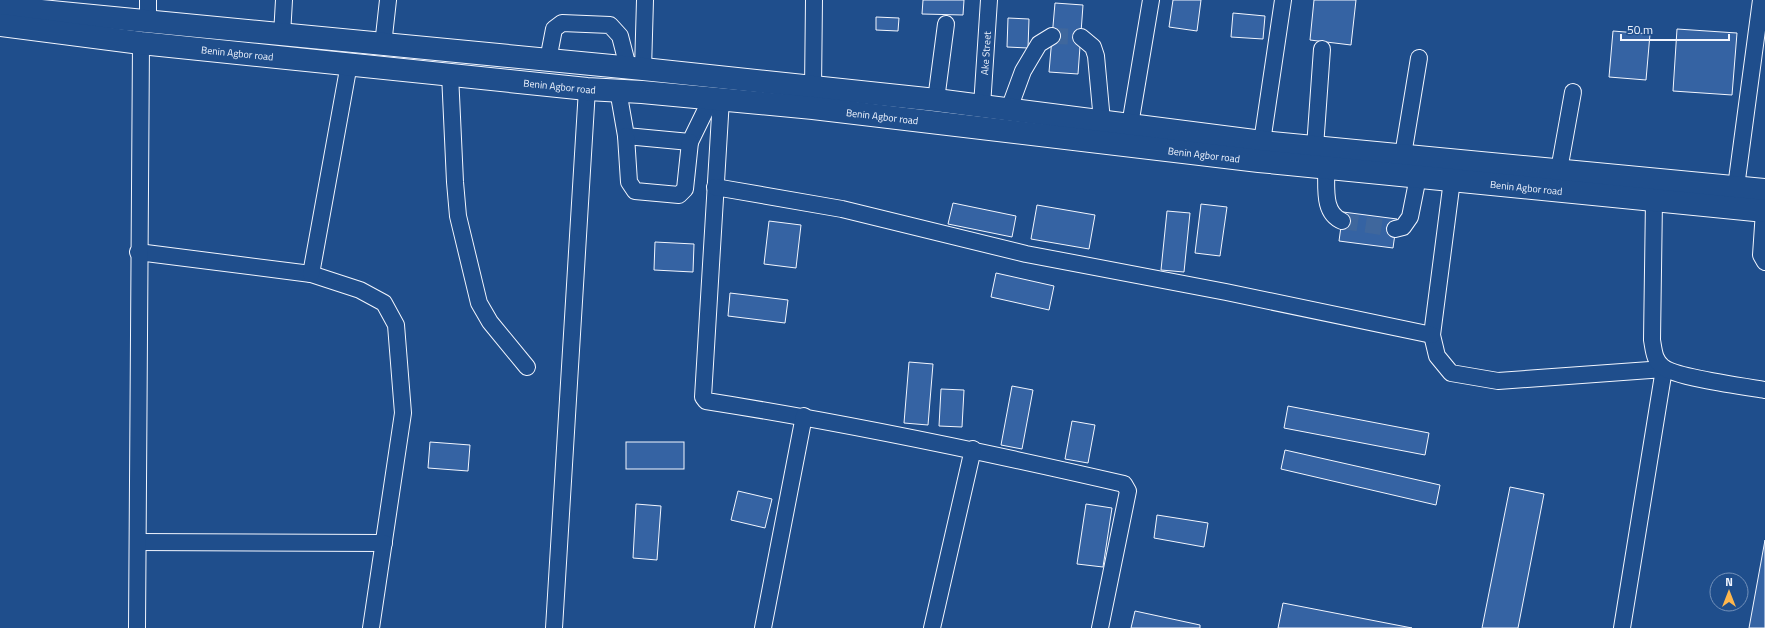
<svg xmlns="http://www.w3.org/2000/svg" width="1765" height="628" font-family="'Titillium Web',sans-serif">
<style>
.building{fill:#3563a3;stroke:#f2f6ff}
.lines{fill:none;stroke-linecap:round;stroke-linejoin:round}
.minor-tunnel{stroke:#3f679d;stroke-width:16;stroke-dasharray:16 8;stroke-linecap:butt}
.minor-casing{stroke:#f2f6ff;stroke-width:18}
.highway-casing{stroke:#f2f6ff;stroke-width:24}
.minor{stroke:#1f4e8c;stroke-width:16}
.highway{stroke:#1f4e8c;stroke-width:22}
.labels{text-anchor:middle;stroke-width:3;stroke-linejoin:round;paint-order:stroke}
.street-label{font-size:10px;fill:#f2f6ff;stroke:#1f4e8c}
</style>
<rect width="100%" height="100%" fill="#1f4e8c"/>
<g class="building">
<polygon points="923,0 964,0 963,15 922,14"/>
<polygon points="1173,0 1201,0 1197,31 1169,27"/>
<polygon points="1314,0 1356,0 1351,45 1310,40"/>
<polygon points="1055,3 1083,5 1078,74 1049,72"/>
<polygon points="1233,13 1265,16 1263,39 1231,37"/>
<polygon points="876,17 899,18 898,31 876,30"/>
<polygon points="1008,18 1029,19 1028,48 1007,47"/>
<polygon points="1677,29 1737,33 1732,95 1673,91"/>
<polygon points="1613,31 1650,34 1646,80 1609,77"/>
<polygon points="953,203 1016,216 1012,237 948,224"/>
<polygon points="1201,204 1227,207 1220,256 1195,253"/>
<polygon points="1037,205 1095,215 1089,249 1031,239"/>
<polygon points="1167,211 1190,213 1184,272 1161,270"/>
<polygon points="1343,212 1397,219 1393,248 1339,241"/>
<polygon points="769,221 801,225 796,268 764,264"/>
<polygon points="655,242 694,244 693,272 654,270"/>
<polygon points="996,273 1054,286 1049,310 991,297"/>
<polygon points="730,293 788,300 785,323 728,316"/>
<polygon points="909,362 933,364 928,425 904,423"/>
<polygon points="1012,386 1033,390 1022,449 1001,445"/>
<polygon points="941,389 964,390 962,427 939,426"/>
<polygon points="1288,406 1429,433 1425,455 1284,428"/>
<polygon points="1072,421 1095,425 1088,463 1065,459"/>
<polygon points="430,442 470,445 468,471 428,468"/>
<rect x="626" y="442" width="58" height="27"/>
<polygon points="1285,450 1440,485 1436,505 1281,469"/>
<polygon points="1510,487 1544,494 1518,628 1482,628"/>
<polygon points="738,491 772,499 765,528 731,520"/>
<polygon points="636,504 661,506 657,560 633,558"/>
<polygon points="1086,504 1112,508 1103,567 1077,564"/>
<polygon points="1157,515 1208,523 1204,547 1154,538"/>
<polygon points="1765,540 1765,628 1749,628"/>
<polygon points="1283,603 1412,628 1278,628"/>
<polygon points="1135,611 1200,625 1200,628 1131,628"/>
</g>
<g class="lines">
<g class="minor-tunnel">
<polyline points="1052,36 1081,37"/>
<polyline points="1342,221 1395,229"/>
</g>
<defs>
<g id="minor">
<polyline points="148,21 148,0"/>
<polyline points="282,35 284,0"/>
<polyline points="1081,37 1093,47 1096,56 1102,121"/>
<polyline points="383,45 388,0"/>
<polyline points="548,60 554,29 562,23 610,25 620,36 628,67"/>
<polyline points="643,69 645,0"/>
<polyline points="450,74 455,182 458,216 479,303 490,322 527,367"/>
<polyline points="813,88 814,0"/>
<polyline points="618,90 626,136 690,142 711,99"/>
<path d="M721,99L703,397L706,401C847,423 985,452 1124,484L1128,491L1100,628"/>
<polyline points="936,100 946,24"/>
<path id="s1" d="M982,106L989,0"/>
<polyline points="1009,109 1023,71 1039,44 1052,36"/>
<polyline points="1130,125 1151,0"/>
<polyline points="626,136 629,182 635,191 679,195 685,189 690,142"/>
<polyline points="1262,142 1283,0"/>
<polyline points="1315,147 1322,49"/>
<polyline points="1403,155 1419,58"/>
<path d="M1326,168C1327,186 1322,213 1342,221"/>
<polyline points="1559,170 1573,92"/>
<polyline points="1452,180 1432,335 1437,356 1451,373 1498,381 1664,369 1622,628"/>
<polyline points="715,187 842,209 1026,254 1226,292 1432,335"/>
<polyline points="1736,187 1761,0"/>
<path d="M1654,200L1652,340C1654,351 1654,360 1663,367C1674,377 1747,387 1765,390"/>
<polyline points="1764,211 1761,255 1765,262"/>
<polyline points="1395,229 1403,227 1410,217 1418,177"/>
<polyline points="138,252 311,274 360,290 384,303 396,325 403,413 371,628"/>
<polyline points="311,274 349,64"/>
<polyline points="138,542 384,543"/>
<polyline points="137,628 141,43"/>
<polyline points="554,628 587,89"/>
<polyline points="763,628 804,416"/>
<polyline points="932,628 973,449"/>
</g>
<g id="highway">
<polyline points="0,7 643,69 936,100 1262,142 1765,190"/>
<path id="s2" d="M0,25L141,43L587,89L642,92L813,108L1259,161L1765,211"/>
</g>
</defs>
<use href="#minor" class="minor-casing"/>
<use href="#highway" class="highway-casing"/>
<use href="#minor" class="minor"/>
<use href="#highway" class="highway"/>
</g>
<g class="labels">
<g class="street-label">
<text dy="4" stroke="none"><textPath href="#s2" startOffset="239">Benin Agbor road</textPath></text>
<text dy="4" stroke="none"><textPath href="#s1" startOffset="53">Ake Street</textPath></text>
<text dy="4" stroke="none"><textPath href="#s2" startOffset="563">Benin Agbor road</textPath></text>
<text dy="4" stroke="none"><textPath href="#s2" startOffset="887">Benin Agbor road</textPath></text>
<text dy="4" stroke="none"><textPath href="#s2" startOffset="1211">Benin Agbor road</textPath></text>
<text dy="4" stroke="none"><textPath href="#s2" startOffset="1535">Benin Agbor road</textPath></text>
</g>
</g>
<g transform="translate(1729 592)"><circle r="19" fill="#1f4e8c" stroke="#7391ba"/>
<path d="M0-3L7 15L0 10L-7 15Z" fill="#ffb74d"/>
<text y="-6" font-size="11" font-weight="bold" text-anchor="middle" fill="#f2f6ff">N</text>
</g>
<path d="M1621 34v6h108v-6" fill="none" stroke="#f2f6ff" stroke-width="2"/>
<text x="1627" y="34" font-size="12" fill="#f2f6ff" stroke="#1f4e8c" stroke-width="3" paint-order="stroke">50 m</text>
</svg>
